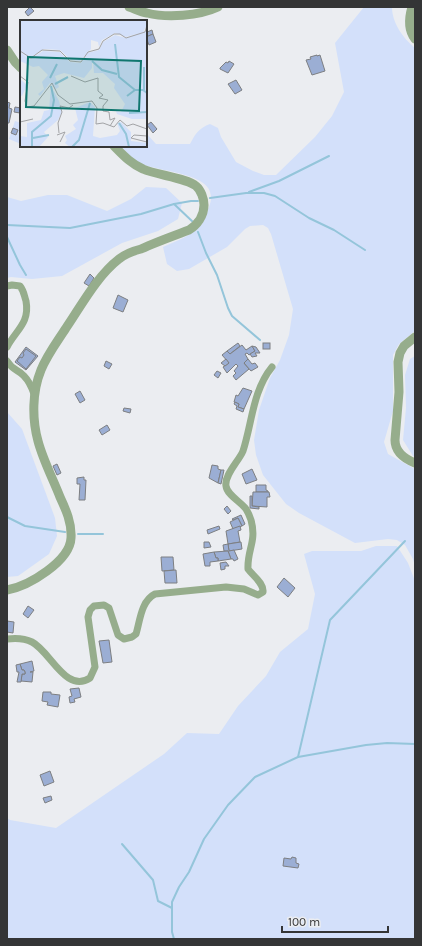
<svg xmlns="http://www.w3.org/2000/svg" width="422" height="946" font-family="Karla,sans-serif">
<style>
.green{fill:#d3e0fa}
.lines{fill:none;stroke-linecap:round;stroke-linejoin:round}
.stream{stroke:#94c5da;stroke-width:2}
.building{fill:#9baed4;stroke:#7d7f82}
.minor{stroke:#96ad8c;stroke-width:7}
.tertiary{stroke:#96ad8c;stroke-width:9}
.inset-river{fill:none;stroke:#94c5da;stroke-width:2}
.inset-road{fill:none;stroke:#a2a3a6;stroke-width:1}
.view{fill:#0f766e;fill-opacity:0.15;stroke:#0f766e;stroke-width:2}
.inset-edge{fill:none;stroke:#343536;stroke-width:2}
</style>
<rect width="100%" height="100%" fill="#ebedf1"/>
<g class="green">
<path d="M364,7H392C392,23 403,38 415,48V331L399,344L393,355V411L384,442L388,454L415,469V566L413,559L405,545L397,540L388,539L355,543L299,513L286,504L263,475L256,455L254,440L259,410L270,378L280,360L289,335L293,309L271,234L268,228L263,225L250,226L245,229L227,247L189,269L177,271L167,264L163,247C176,241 192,236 202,224C205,220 207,213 209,207C224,170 155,174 136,161C131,158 126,151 121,146H146V133L156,144H190C195,134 199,128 210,124L218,128L221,137L236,162L253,171L264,175H276L315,137L332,116L344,92L335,43Z"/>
<polygon points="15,121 21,123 21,144 9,139"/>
<polygon points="146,187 166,188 182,203 178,219 158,231 122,243 62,276 32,279 11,277 7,278 7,197 21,201 48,195 67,195 107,211 131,199"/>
<polygon points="415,356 415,457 413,456 403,440 406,408 405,375 410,359"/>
<polygon points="7,412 22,429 55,518 57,536 49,554 18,576 7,577"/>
<polygon points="376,546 397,546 408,563 415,581 415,939 7,939 7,818 10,820 56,828 164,754 187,733 219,734 238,706 266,676 280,652 308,629 315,594 304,554 312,551 361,551"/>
</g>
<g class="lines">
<g class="stream">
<polyline points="249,192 279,181 329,156"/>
<polyline points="210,198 246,193 264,193 275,196 309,218 334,230 365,250"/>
<polyline points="174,204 193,222"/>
<polyline points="7,225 70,228 141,214 174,204 191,201 198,201"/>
<polyline points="198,232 206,253 217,275 228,308 232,316 260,340"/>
<polyline points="7,237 20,265 26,275"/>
<polyline points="7,517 25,526 65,532"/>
<polyline points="78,534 103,534"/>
<polyline points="298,757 330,620 405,541"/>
<polyline points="122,844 153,880 158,901 172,908"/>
<polyline points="174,939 172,932 172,902 179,887 189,872 204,839 228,805 255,777 298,757 366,745 387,743 415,744"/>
</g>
</g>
<g class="building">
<polygon points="30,7 34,11 28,16 25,12"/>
<polygon points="146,30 147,32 152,30 153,34 146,37"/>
<polygon points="153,34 156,42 149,45 146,37"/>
<polygon points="317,55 317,56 320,55 325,71 312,75 306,60 311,59 310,57"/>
<polygon points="229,61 234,64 228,73 220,69 220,68 226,62 228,63"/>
<polygon points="236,80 242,90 235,94 228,84"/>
<polygon points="7,102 10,103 9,108 12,109 9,123 7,123"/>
<polygon points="15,107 21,108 20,113 14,112"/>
<polygon points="151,122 157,129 153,133 147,125"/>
<polygon points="13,128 18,130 16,135 11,133"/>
<polygon points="90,274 94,278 89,286 84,283"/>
<polygon points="118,295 128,300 123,312 113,308"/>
<polygon points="238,343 240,346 230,354 227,351"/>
<rect x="263" y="343" width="7" height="6"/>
<polygon points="242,345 246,350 252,346 255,351 249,355 247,353 245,354 248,359 244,363 249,369 236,380 233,376 236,373 234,371 238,366 236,364 227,373 223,367 229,363 222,355 227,351 230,354"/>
<polygon points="252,346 256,347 260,353 255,353 257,356 252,357 250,354 255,351"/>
<polygon points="26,347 38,356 26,370 15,362"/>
<polygon points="26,349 36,356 26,369 17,361 20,357 22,358 24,355 23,353"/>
<polygon points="226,359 229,363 225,366 221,363"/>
<polygon points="248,359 252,364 255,363 258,367 251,371 244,363"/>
<polygon points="106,361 112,364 109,369 104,366"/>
<polygon points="217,371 221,373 218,378 214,375"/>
<polygon points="243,388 252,391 244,409 238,407 239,404 234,402 236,395 238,396"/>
<polygon points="80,391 85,400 80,403 75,394"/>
<polygon points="235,402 239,404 238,407 244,409 243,412 236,409 237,406 234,404"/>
<polygon points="124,408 131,409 130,413 123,411"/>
<polygon points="107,425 110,430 102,435 99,430"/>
<polygon points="57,464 61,473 57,475 53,466"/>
<polygon points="212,465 218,466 218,469 221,470 218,483 209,478"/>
<polygon points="252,469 257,480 246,484 242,474"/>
<polygon points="221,470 224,470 221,484 218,483"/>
<polygon points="84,477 84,480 86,480 85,500 79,500 80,484 77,484 77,478"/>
<polygon points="256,485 266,485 266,490 268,491 268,492 256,492"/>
<polygon points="253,492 269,492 270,497 267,497 267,507 252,506"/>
<polygon points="250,496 252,496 252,506 259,507 259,509 250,508"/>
<polygon points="227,506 231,511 228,514 224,509"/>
<polygon points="241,515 245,524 242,526 238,518 233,520 232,519"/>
<polygon points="238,518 242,526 233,529 230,522"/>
<polygon points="219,526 220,529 208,534 207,530"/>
<polygon points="240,526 241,530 238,531 240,542 228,544 226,531"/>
<polygon points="204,542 209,542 211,547 204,548"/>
<polygon points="241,542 242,549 229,551 228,544"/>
<polygon points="228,544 229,551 234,550 238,559 234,561 233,559 231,559 228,551 224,551 223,545"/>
<polygon points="228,551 231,559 218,561 218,558 216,558 214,552"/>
<polygon points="214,552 216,558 218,558 218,561 210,562 210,566 205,566 203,554"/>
<polygon points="161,557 173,557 174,570 162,571"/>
<polygon points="226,562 229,566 225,566 225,569 221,570 220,563"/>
<polygon points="176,570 177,583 165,583 164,571"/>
<polygon points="284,578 295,588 288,597 277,587"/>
<polygon points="28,606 34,610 28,618 23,614"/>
<polygon points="7,621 14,622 13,633 7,632"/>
<polygon points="109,640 112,662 103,663 99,641"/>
<polygon points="32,661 34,671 30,672 33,672 32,682 21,681 22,674 25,674 25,672 24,670 22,670 20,664"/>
<polygon points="20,664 22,670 24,670 25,672 25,674 22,674 21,682 17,682 19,672 17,672 16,665"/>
<polygon points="79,688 81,697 74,699 75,702 70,703 69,697 72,696 70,689"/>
<polygon points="43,692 51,692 51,694 60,695 58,707 47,705 48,702 42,701"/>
<polygon points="50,771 54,782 44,786 40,775"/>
<polygon points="51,796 52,800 45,803 43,798"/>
<polygon points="292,857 296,858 296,863 299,864 298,868 283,866 284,858 291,859"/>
</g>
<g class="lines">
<g class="minor">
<path d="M7,286L12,285L20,286C24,291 24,295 26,301C30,323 16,330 7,347"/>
<path d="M7,361C13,371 18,369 24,376C29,381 32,388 34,394"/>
<path d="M7,639C15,638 24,638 32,642C50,651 66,694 90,678L95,667L88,617L90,610L94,606L104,605L109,608L118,635L124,639L132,637L136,634C140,621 141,601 155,594L226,587L244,589L258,595L263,592C264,583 253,576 248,569C247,550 257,541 251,520C250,517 248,512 246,509C241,502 227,495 226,486C224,475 239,461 243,451C252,423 253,390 272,367"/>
</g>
<g class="tertiary">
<path d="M129,7C135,9 141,12 147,13C167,18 199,16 218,7"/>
<path d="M412,7C409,17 408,30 415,39"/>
<polyline points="7,50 15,62 21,68"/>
<path d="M415,337L404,346L400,353L398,362L399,392L395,440C395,452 405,459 415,463"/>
<path d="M7,590C29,586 70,561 71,538C72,523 66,510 60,497C53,479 43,460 38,441C32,419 32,392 41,370C47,355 57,342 66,328C81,306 97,276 119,259C125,254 133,251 141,249C156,242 173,236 189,230C197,225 204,216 204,205C204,199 201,190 196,186C187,178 156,175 143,169C131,164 123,155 114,146"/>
</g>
</g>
<g transform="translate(20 20)">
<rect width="127" height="127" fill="#ebedf1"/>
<path d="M0,0H127V5L123,12L106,17L95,13L82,20L79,27L78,22L71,20V29L60,41L51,40L40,30L24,29L8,39L0,30ZM127,10V99H112L97,94L96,91L101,92L105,84L94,68L95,64L83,53H74L73,42L76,40L72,42V48L64,58L44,53L35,56L39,67L36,69L30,63L20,76L18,74L24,69L22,62L28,55L19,46L13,47L0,41V31L9,40L23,31L40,32L50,42L61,43L67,33L79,30L83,22L95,15L106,18ZM0,59L7,65L2,76L0,75ZM31,66L39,81L42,92L38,100L24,112L28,117L19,127H0V116L7,117V103L21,100L24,91L29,90ZM70,82L75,87L73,116L80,118L97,115L100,111L97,103L101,102L111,112V121L127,123V127H50L45,123L47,120L45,116L56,109L53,105L58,100L55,88Z" fill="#d3e0fa"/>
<path class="inset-river" d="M95,24L99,57L115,70M72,41L82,50L97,54M124,47V70M30,58L37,44M35,64L48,57M107,76L115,70H123L127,73M109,93L127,92M99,103L106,114L109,127M13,118L29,115M12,126V112L31,96L34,80L31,66M52,127L59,120L70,83"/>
<path class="inset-road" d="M0,31L11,38L22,30L40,31L50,41L61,42L68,32L79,29L83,21L94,14H100L106,18L125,12L127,5M0,56L8,62L5,81L7,87L14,86L32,63L38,75L50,84L72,81L77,88L76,104L83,103L94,107L100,100L107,106L113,104L127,109M51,56L65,62L78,58V71L83,75L79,78L88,80L83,86V91L89,92L90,100L95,98L90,106M0,102L13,99M39,113L38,103L42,92L40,86L49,88L53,85M37,115L45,112L40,122M127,116L114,115L111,118L127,122"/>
<path class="view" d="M8,37L121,41L119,91L6,87Z"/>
<rect width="127" height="127" class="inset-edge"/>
</g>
<rect width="422" height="946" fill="none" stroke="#343536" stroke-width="16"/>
<path d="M282 926v6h106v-6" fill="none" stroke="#343536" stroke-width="2"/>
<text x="288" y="926" font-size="12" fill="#343536" stroke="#ebedf1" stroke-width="3" paint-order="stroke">100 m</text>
</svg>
